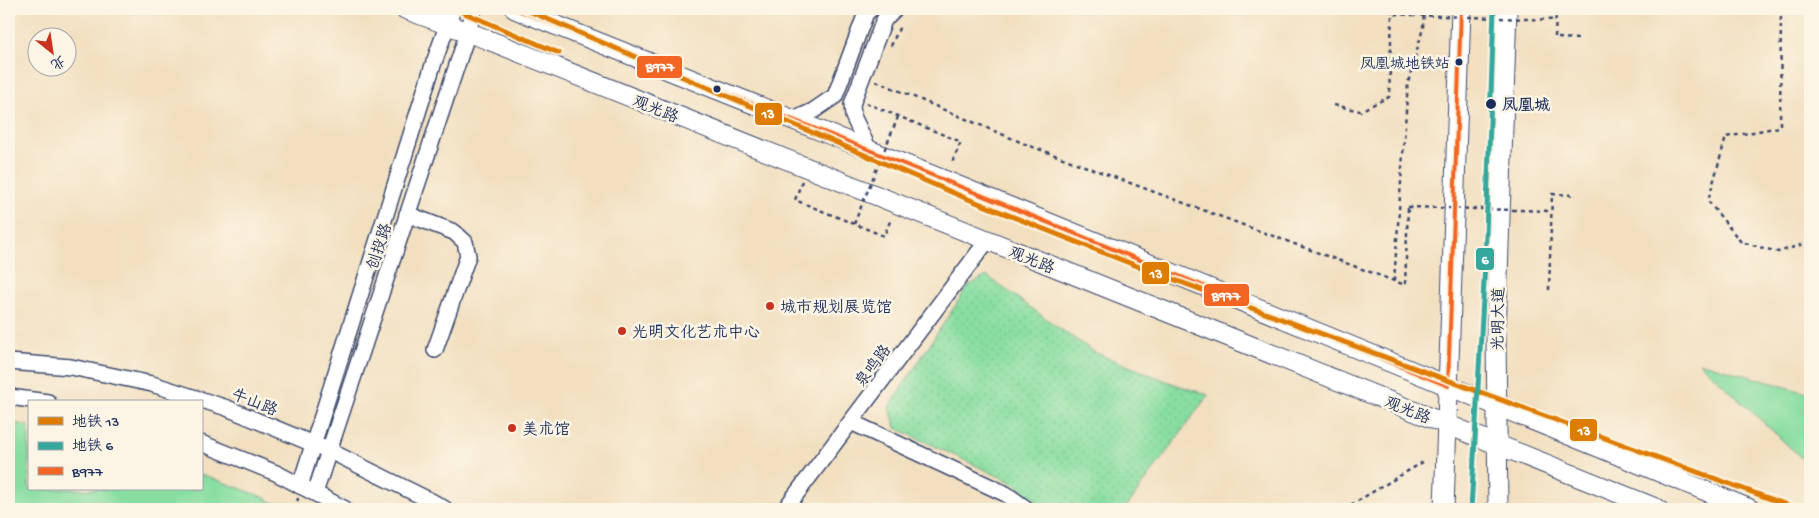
<svg xmlns="http://www.w3.org/2000/svg" width="1819" height="518" font-family="'Gochi Hand','LXGW WenKai TC',sans-serif">
<style>
.grass{fill:url(#grass-dots);stroke:#528680}
.park{fill:#88dea1;stroke:#528680}
.lines{fill:none;stroke-linecap:round;stroke-linejoin:round}
.minor-casing{stroke:#3b496d;stroke-width:18}
.major-casing{stroke:#3b496d;stroke-width:21}
.path{stroke:#3b496d;stroke-width:2.5;stroke-dasharray:4 4;stroke-linecap:butt}
.minor{stroke:#fff;stroke-width:15}
.major{stroke:#fff;stroke-width:19}
.path-bridge{stroke:#3b496d;stroke-width:2.5;stroke-dasharray:4 4;stroke-linecap:butt}
.bus-1-casing{stroke:#fcf5e5;stroke-width:8}
.bus-1{stroke:#f26522;stroke-width:4}
.metro-1-casing{stroke:#fcf5e5;stroke-width:9}
.metro-2-casing{stroke:#fcf5e5;stroke-width:9}
.metro-1{stroke:#de7c00;stroke-width:5}
.metro-2{stroke:#35a79d;stroke-width:5}
.bus-dot{fill:#1b2f5e;stroke:#fcf5e5;stroke-width:2}
.poi-dot{fill:#c8321e;stroke:#fcf5e5;stroke-width:2}
.labels{text-anchor:middle;stroke-width:5;stroke-linejoin:round;paint-order:stroke}
.bus-label{font-size:15px;fill:#1b2f5e;stroke:#fcf5e5;text-anchor:end}
.stop-label{font-size:16px;font-weight:bold;fill:#1b2f5e;stroke:#fcf5e5;text-anchor:start}
.street-label{font-size:16px;fill:#1b2f5e;stroke:#fcf5e5}
.poi-label{font-size:16px;fill:#1b2f5e;stroke:#fcf5e5;text-anchor:start}
.line-badge{stroke:#fcf5e5;stroke-width:2}
.badge-label{font-size:14px;text-anchor:middle;font-weight:bold;fill:#fff}
</style>
<defs>
<pattern id="grass-dots" width="8" height="8" patternUnits="userSpaceOnUse" patternTransform="scale(1.25)"><rect width="8" height="8" fill="#88dea1"/><path d="M2 2h.1M6 6h.1" fill="none" stroke="#75bf8d" stroke-width="1.8" stroke-linecap="round"/></pattern>
</defs>
<rect width="100%" height="100%" fill="#fcf5e5"/>
<filter id="ink" filterUnits="userSpaceOnUse"><feTurbulence type="fractalNoise" baseFrequency=".02" numOctaves="2"/><feDisplacementMap in="SourceGraphic" scale="10" xChannelSelector="R" yChannelSelector="G"/><feConvolveMatrix kernelMatrix="1 2 1 2 8 2 1 2 1" color-interpolation-filters="sRGB"/></filter>
<filter id="wash" filterUnits="userSpaceOnUse"><feTurbulence type="fractalNoise" baseFrequency=".0096" numOctaves="4" result="noise"/><feDisplacementMap in="SourceGraphic" scale="20" xChannelSelector="R" yChannelSelector="G"/><feGaussianBlur stdDeviation="1.12" result="paint"/><feColorMatrix in="noise" values="0 0 0 0 0 0 0 0 0 0 0 0 0 0 0 0 0 1.4 0 .05"/><feComposite in="paint" operator="in"/></filter>
<g filter="url(#wash)">
<rect width="100%" height="100%" fill="#f2dfc0"/>
<polygon class="grass" points="987,276 1063,331 1096,353 1174,384 1208,395 1125,509 1045,509 1015,484 896,428 889,407 968,286"/>
<g class="park">
<polygon points="1699,362 1810,394 1810,466"/>
<polygon points="9,422 29,426 29,489 201,489 201,474 263,497 285,509 9,509"/>
</g>
</g>
<g filter="url(#ink)">
<g class="lines">
<defs>
<g id="minor">
<polyline points="793,120 813,111 835,96 866,13 871,9"/>
<polyline points="869,150 853,116 852,104 884,20 895,9"/>
<polyline points="407,214 454,232 465,242 468,256 435,350"/>
<polyline points="9,362 71,367 152,384 227,408 330,451 433,502 445,509"/>
<polyline points="9,397 48,402"/>
<polyline points="851,422 1006,494 1027,509"/>
<polyline points="201,443 276,473 345,509"/>
<polyline points="300,486 432,68 453,9"/>
<polyline points="315,493 468,32 474,9"/>
<polyline points="785,509 987,241"/>
</g>
<g id="major">
<polyline points="405,9 486,39 1658,509"/>
<polyline points="515,9 944,180 1750,509"/>
<polyline points="1444,509 1461,9"/>
<polyline points="1498,509 1496,335 1507,9"/>
</g>
</defs>
<use href="#minor" class="minor-casing"/>
<use href="#major" class="major-casing"/>
<g class="path">
<polyline points="1393,9 1392,14 1412,15 1412,9"/>
<polyline points="1556,9 1555,38 1581,39"/>
<polyline points="1781,9 1780,127 1726,137 1708,201 1741,242 1778,252 1810,242"/>
<polyline points="891,46 900,26"/>
<polyline points="876,81 1025,144 1405,285 1408,207"/>
<polyline points="866,103 961,142 951,165"/>
<polyline points="1334,105 1360,111 1389,97 1392,14"/>
<polyline points="802,181 795,200 884,236 891,219"/>
<polyline points="1394,281 1408,83 1423,28 1424,9"/>
<polyline points="1549,290 1552,194 1576,195"/>
<polyline points="296,509 298,498"/>
<polyline points="1344,509 1423,462"/>
</g>
<use href="#minor" class="minor"/>
<use href="#major" class="major"/>
<g class="path-bridge">
<polyline points="1412,15 1556,20"/>
<polyline points="1408,207 1552,211"/>
<polyline points="854,224 898,117"/>
</g>
<defs>
<polyline id="bus-1" points="515,9 944,180 1448,386 1461,9"/>
</defs>
<use href="#bus-1" class="bus-1-casing"/>
<use href="#bus-1" class="bus-1"/>
<defs>
<g id="metro-1">
<polyline points="455,9 559,53"/>
<polyline points="524,9 963,197 1137,266 1798,509"/>
</g>
<polyline id="metro-2" points="1471,509 1485,264 1494,9"/>
</defs>
<use href="#metro-1" class="metro-1-casing"/>
<use href="#metro-2" class="metro-2-casing"/>
<use href="#metro-1" class="metro-1"/>
<use href="#metro-2" class="metro-2"/>
</g>
</g>
<g class="bus-dot">
<circle cx="1459" cy="62" r="4.5"/>
<circle cx="717" cy="89" r="4.5"/>
<circle cx="1491" cy="104" r="6"/>
</g>
<g class="poi-dot">
<circle cx="770" cy="306" r="5"/>
<circle cx="622" cy="331" r="5"/>
<circle cx="512" cy="428" r="5"/>
</g>
<g class="labels">
<g class="bus-label">
<text x="1450" y="68">凤凰城地铁站</text>
</g>
<g class="stop-label">
<text x="1502" y="110">凤凰城</text>
</g>
<g class="street-label">
<text transform="translate(656 108) rotate(22)" y="6">观光路</text>
<text transform="translate(378 246) rotate(-72)" y="6">创投路</text>
<text transform="translate(1032 259) rotate(22)" y="6">观光路</text>
<text transform="translate(1497 319) rotate(-89)" y="6">光明大道</text>
<text transform="translate(872 365) rotate(-53)" y="6">泉鸣路</text>
<text transform="translate(255 401) rotate(22)" y="6">牛山路</text>
<text transform="translate(1408 409) rotate(22)" y="6">观光路</text>
</g>
<g class="poi-label">
<text x="780" y="312">城市规划展览馆</text>
<text x="632" y="337">光明文化艺术中心</text>
<text x="522" y="434">美术馆</text>
</g>
</g>
<g class="line-badge">
<rect x="636" y="55" width="47" height="24" rx="5" fill="#f26522"/>
<rect x="754" y="102" width="29" height="24" rx="5" fill="#de7c00"/>
<rect x="1475" y="247" width="20" height="24" rx="5" fill="#35a79d"/>
<rect x="1141" y="261" width="29" height="24" rx="5" fill="#de7c00"/>
<rect x="1203" y="283" width="47" height="24" rx="5" fill="#f26522"/>
<rect x="1569" y="418" width="29" height="24" rx="5" fill="#de7c00"/>
</g>
<g class="badge-label">
<text x="660" y="71">B977</text>
<text x="768" y="118">13</text>
<text x="1485" y="264">6</text>
<text x="1156" y="278">13</text>
<text x="1226" y="300">B977</text>
<text x="1584" y="435">13</text>
</g>
<rect width="1819" height="518" fill="none" stroke="#fcf5e5" stroke-width="30"/>
<rect x="28" y="400" width="175" height="90" fill="#fcf5e5" stroke="#a2a6af"/>
<rect x="38" y="417" width="25" height="8" fill="#de7c00" stroke="#a2a6af"/>
<text x="72" y="426" font-size="15" fill="#1b2f5e">地铁 13</text>
<rect x="38" y="442" width="25" height="8" fill="#35a79d" stroke="#a2a6af"/>
<text x="72" y="450" font-size="15" fill="#1b2f5e">地铁 6</text>
<rect x="38" y="467" width="25" height="8" fill="#f26522" stroke="#a2a6af"/>
<text x="72" y="476" font-size="15" fill="#1b2f5e">B977</text>
<g transform="translate(52 52) rotate(150)"><circle r="24" fill="#fcf5e5" stroke="#a2a6af"/>
<path d="M0-4L9 19L0 12L-9 19Z" fill="#c8321e"/>
<text y="-8" font-size="14" font-weight="bold" text-anchor="middle" fill="#1b2f5e">北</text>
</g>
</svg>
